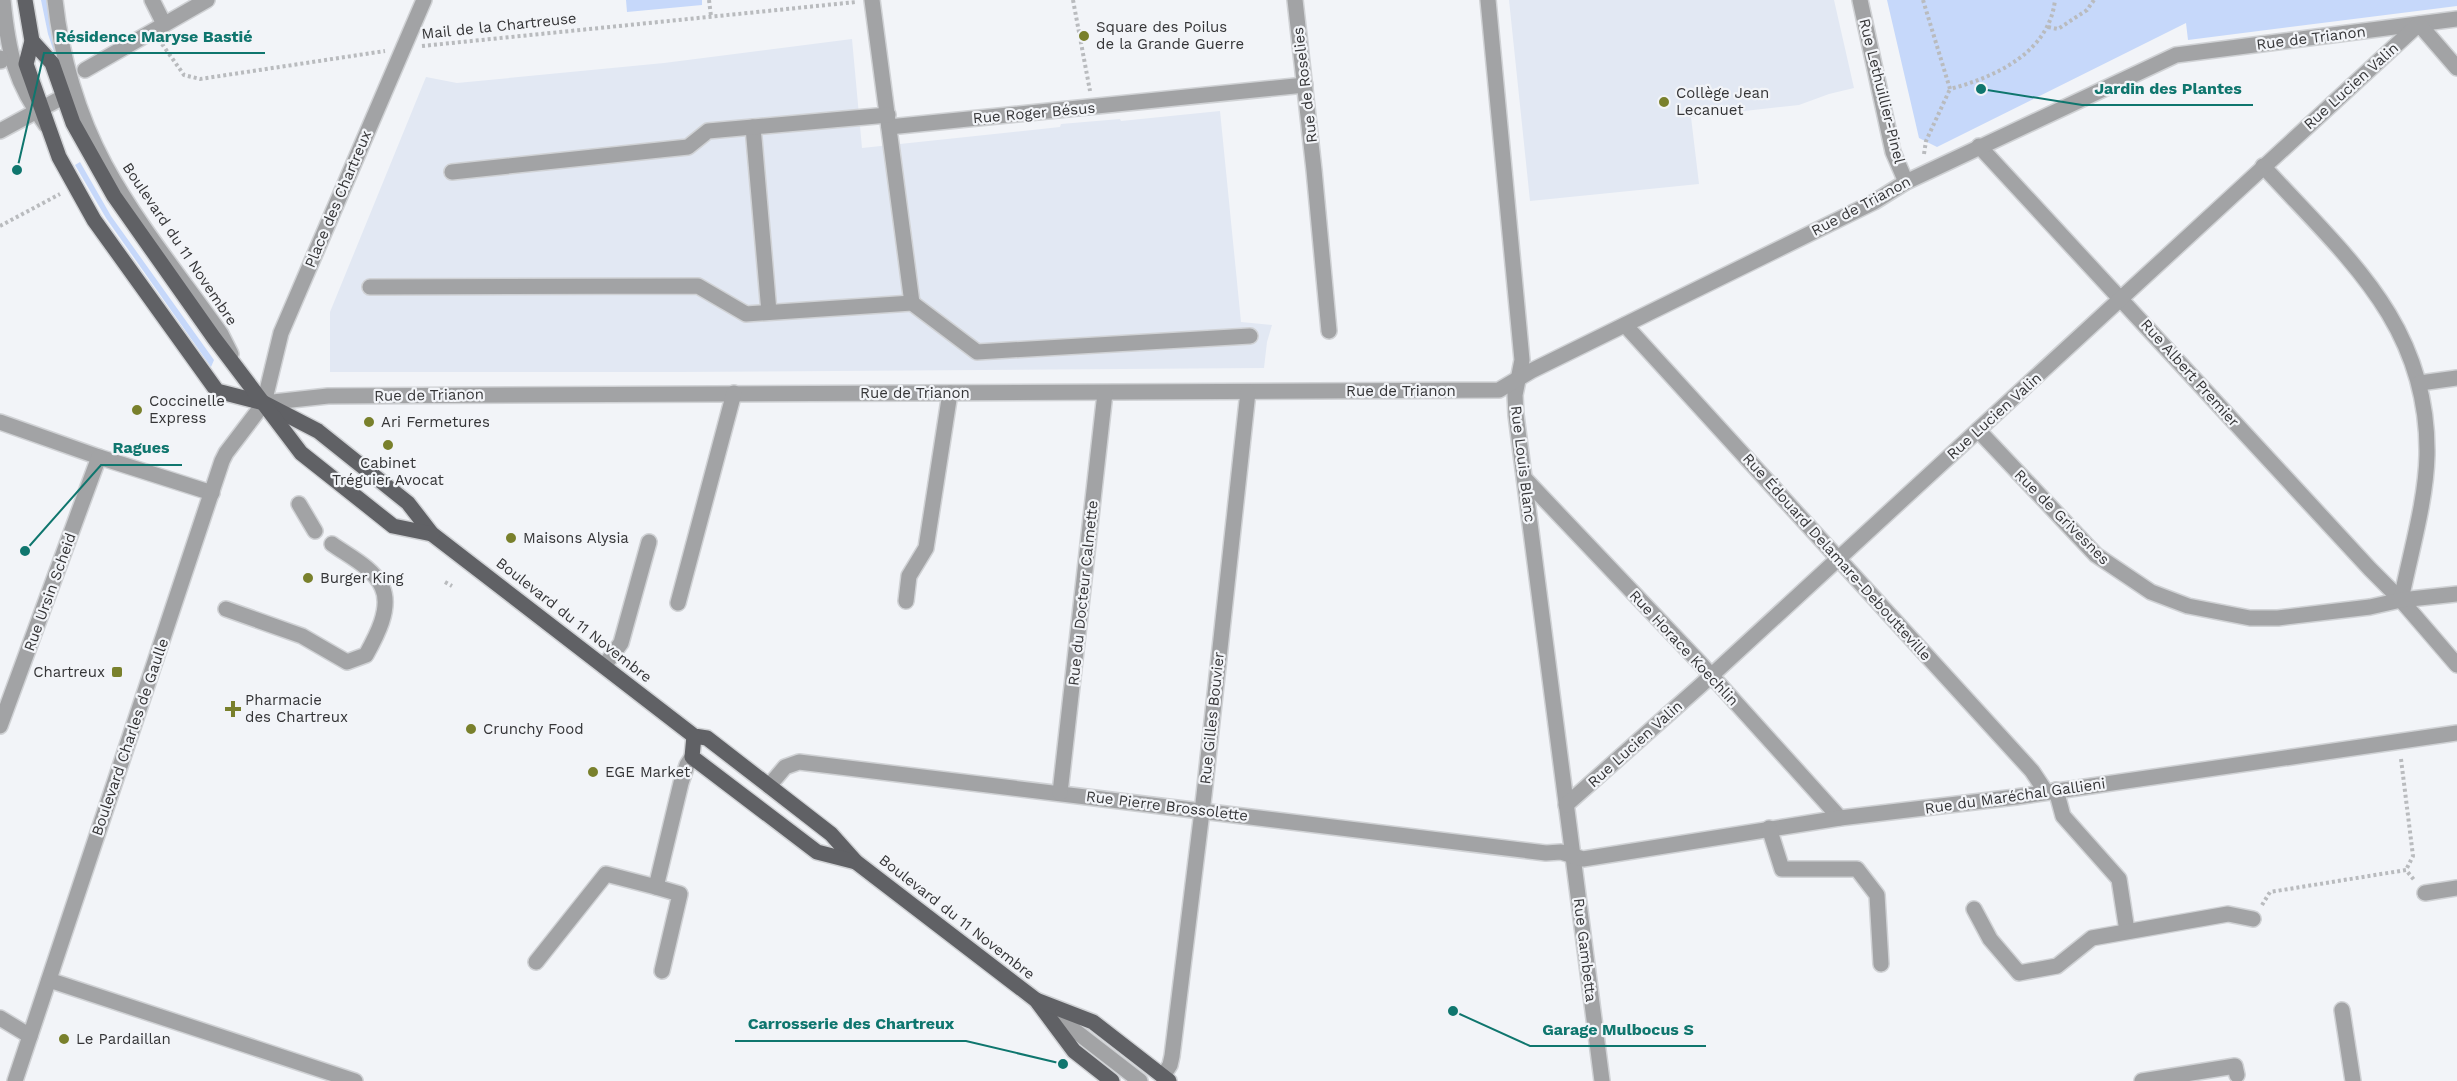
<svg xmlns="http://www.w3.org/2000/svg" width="2457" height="1081" font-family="'Work Sans',sans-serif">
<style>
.built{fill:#e2e8f3}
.green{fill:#c6d8fa}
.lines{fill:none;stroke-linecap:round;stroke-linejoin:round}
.minor-casing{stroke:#d0d2d5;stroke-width:18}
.major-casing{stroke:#d0d2d5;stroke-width:18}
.path{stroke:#b9bbbe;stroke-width:4;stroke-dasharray:3 3;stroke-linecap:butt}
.minor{stroke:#a2a3a5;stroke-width:15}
.major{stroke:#606165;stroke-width:15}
.poi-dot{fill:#79802c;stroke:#f2f4f8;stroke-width:2}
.labels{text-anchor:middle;stroke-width:4.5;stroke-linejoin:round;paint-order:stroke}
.street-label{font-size:15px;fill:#353537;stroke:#f2f4f8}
.poi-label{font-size:15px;fill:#353537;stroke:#f2f4f8;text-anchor:start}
.leader{fill:none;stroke:#0f766e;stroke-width:2}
.callout-dot{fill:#0f766e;stroke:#f2f4f8;stroke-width:2}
.callout-label{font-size:16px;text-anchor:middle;font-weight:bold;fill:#0f766e;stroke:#f2f4f8;stroke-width:4.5;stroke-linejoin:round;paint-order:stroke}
</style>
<rect width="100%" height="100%" fill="#f2f4f8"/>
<g class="built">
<polygon points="1509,0 1834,0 1854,88 1829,94 1799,105 1691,117 1699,184 1530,201"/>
<polygon points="852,39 862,148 1060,127 1061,124 1120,119 1121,121 1220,111 1241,322 1272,325 1267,342 1264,368 679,372 330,372 330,312 426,77 457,83 664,63"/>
</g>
<g class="green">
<polygon points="41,0 50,0 58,53 55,55 48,34"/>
<polygon points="626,0 702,0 702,5 627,12"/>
<polygon points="1887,0 2457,0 2457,6 2188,40 2186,23 1937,147 1919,138"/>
<polygon points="80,162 111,216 214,360 211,367 106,218 75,165"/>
</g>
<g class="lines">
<defs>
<g id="minor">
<path d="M3,0C8,52 15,83 46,125"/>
<path d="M55,0C61,56 78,115 105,165C137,224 182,279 221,334L231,354"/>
<polyline points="152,0 164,24"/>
<polyline points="872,0 912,303"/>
<polyline points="1295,0 1314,170 1329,331"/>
<polyline points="1488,0 1522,360 1515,395 1516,415 1602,1081"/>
<polyline points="1860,0 1893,152 1906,182"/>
<polyline points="0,58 1,61"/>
<polyline points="85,70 207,0"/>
<polyline points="753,127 769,312"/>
<polyline points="889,127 1305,85"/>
<polyline points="0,131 63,97"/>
<polyline points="1979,146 2370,569 2401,600 2457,665"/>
<path d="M2263,166C2344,255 2429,323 2427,455C2426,502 2410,554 2401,600"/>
<polyline points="452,172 688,147 708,131 888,115"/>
<polyline points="370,287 698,286 746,314 912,303 977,352 1250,336"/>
<polyline points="1625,325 2032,771 2046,792"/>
<polyline points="2420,383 2457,378"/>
<polyline points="264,403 328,396 1499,390 1531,371 1874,202 1906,182 2176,55 2457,19"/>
<polyline points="0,422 99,457 212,493"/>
<polyline points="1978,430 2096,555 2151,592 2188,606 2250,618 2278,618 2370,607 2401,600 2457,594"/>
<polyline points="1526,480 1700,663 1840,818"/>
<polyline points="299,504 315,531"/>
<polyline points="906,601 909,576 926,548 950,393"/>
<polyline points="678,603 734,393"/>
<path d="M226,609L302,636L347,662L366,655C376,637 392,608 382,587C374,568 347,555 332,544"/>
<polyline points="604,666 621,643 649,542"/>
<polyline points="0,726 99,457"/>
<polyline points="769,786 785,767 799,762 1546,853 1561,852 1583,859 1840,818 2016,797 2457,733"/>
<polyline points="2056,790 2063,816 2119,879 2127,931"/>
<polyline points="1060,793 1105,393"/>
<polyline points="1566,805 1700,686 2419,24 2457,68"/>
<polyline points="1769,828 1782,869 1857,869 1877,895 1881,964"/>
<polyline points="656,887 680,894 662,971"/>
<polyline points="2425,893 2457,888"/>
<polyline points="1974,909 1990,939 2019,973 2057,966 2092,938 2228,914 2253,919"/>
<polyline points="536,962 606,874 656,887 681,783 687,765 692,757"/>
<polyline points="49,980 355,1081"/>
<polyline points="1043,1006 1140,1081"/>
<polyline points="2342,1010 2353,1081"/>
<polyline points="0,1018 30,1036"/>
<polyline points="1163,1076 1170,1065 1172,1056 1204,795 1248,392"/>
<polyline points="15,1081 222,461 226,453 264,403 281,333 424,0"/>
<polyline points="2142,1081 2235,1066 2237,1075"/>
</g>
<g id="major">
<polyline points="25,0 32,41 26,64 59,157 94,220 217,391 264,403 318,431 408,503 432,534 694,736 707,738 831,834 856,862 1036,1000 1074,1051 1112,1081"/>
<polyline points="32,41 52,63 73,123 114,196 214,338 301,453 393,526 432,534"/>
<polyline points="694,736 692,757 817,852 856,862"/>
<polyline points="1036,1000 1093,1022 1169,1081"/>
</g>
</defs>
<use href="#minor" class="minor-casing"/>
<use href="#major" class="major-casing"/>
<g class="path">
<polyline points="709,0 711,16"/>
<polyline points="1073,0 1090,91"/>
<path d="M1923,0L1950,89C1995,77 2049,53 2055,0"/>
<polyline points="2048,27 2058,29 2087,10 2094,0"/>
<polyline points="162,44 184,75 200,79 385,51"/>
<polyline points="422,46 856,2"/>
<polyline points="1924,154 1926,141 1950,89"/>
<polyline points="0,226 60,194"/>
<polyline points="445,582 452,586"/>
<polyline points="2401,759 2413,856 2406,870"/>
<polyline points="2262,905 2270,892 2406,870 2415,881"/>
</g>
<use href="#minor" class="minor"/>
<use href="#major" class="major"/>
</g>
<g class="poi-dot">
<circle cx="1084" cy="36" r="6"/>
<circle cx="1664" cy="102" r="6"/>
<circle cx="137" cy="410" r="6"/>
<circle cx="369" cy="422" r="6"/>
<circle cx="388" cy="445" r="6"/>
<circle cx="511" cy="538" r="6"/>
<circle cx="308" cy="578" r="6"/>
<rect x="111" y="666" width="12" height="12" rx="3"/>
<path d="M230 700h6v6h6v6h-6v6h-6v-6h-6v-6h6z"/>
<circle cx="471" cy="729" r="6"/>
<circle cx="593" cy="772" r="6"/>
<circle cx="64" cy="1039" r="6"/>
</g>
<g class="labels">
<g class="street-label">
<text transform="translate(499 26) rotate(-6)" y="5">Mail de la Chartreuse</text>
<text transform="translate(2311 38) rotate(-7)" y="5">Rue de Trianon</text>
<text transform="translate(1305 85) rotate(-97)" y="5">Rue de Roselies</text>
<text transform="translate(2351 86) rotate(-42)" y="5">Rue Lucien Valin</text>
<text transform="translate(1882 91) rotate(76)" y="5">Rue Lethuillier-Pinel</text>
<text transform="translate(1034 113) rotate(-5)" y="5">Rue Roger Bésus</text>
<text transform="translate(338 199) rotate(-67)" y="5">Place des Chartreux</text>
<text transform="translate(1861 206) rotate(-28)" y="5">Rue de Trianon</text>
<text transform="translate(180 244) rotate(56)" y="5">Boulevard du 11 Novembre</text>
<text transform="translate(2190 373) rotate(48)" y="5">Rue Albert Premier</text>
<text x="1401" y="396">Rue de Trianon</text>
<text x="915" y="398">Rue de Trianon</text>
<text transform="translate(429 395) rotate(-1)" y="5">Rue de Trianon</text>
<text transform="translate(1994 416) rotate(-42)" y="5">Rue Lucien Valin</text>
<text transform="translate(1523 464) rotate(83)" y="5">Rue Louis Blanc</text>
<text transform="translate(2062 517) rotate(45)" y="5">Rue de Grivesnes</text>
<text transform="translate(1837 557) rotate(48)" y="5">Rue Édouard Delamare-Deboutteville</text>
<text transform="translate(50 592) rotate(-70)" y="5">Rue Ursin Scheid</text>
<text transform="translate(1083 593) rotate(-84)" y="5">Rue du Docteur Calmette</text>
<text transform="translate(574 620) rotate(38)" y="5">Boulevard du 11 Novembre</text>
<text transform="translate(1684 648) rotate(47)" y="5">Rue Horace Koechlin</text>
<text transform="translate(1212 718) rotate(-84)" y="5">Rue Gilles Bouvier</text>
<text transform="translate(130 737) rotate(-71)" y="5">Boulevard Charles de Gaulle</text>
<text transform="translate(1635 744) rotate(-42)" y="5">Rue Lucien Valin</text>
<text transform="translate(2015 796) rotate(-8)" y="5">Rue du Maréchal Gallieni</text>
<text transform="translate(1167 806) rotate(7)" y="5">Rue Pierre Brossolette</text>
<text transform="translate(957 917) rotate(38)" y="5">Boulevard du 11 Novembre</text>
<text transform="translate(1585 950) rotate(83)" y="5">Rue Gambetta</text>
</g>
<g class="poi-label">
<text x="1096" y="32">Square des Poilus<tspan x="1096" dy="17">de la Grande Guerre</tspan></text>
<text x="1676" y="98">Collège Jean<tspan x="1676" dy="17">Lecanuet</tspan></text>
<text x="149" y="406">Coccinelle<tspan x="149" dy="17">Express</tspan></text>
<text x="381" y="427">Ari Fermetures</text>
<text x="388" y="468" text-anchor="middle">Cabinet<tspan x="388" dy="17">Tréguier Avocat</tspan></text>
<text x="523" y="543">Maisons Alysia</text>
<text x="320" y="583">Burger King</text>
<text x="105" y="677" text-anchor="end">Chartreux</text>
<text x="245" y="705">Pharmacie<tspan x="245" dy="17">des Chartreux</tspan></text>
<text x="483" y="734">Crunchy Food</text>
<text x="605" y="777">EGE Market</text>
<text x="76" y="1044">Le Pardaillan</text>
</g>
</g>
<path class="leader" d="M17 170L44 53H265M1981 89L2082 105H2253M25 551L101 465H182M1063 1064L966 1041H735M1453 1011L1530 1046H1706"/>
<g class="callout-dot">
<circle cx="17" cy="170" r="6"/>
<circle cx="1981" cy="89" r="6"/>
<circle cx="25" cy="551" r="6"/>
<circle cx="1063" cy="1064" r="6"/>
<circle cx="1453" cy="1011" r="6"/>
</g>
<g class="callout-label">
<text x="154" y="42">Résidence Maryse Bastié</text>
<text x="2168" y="94">Jardin des Plantes</text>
<text x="141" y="453">Ragues</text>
<text x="851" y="1029">Carrosserie des Chartreux</text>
<text x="1618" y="1035">Garage Mulbocus S</text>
</g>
</svg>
